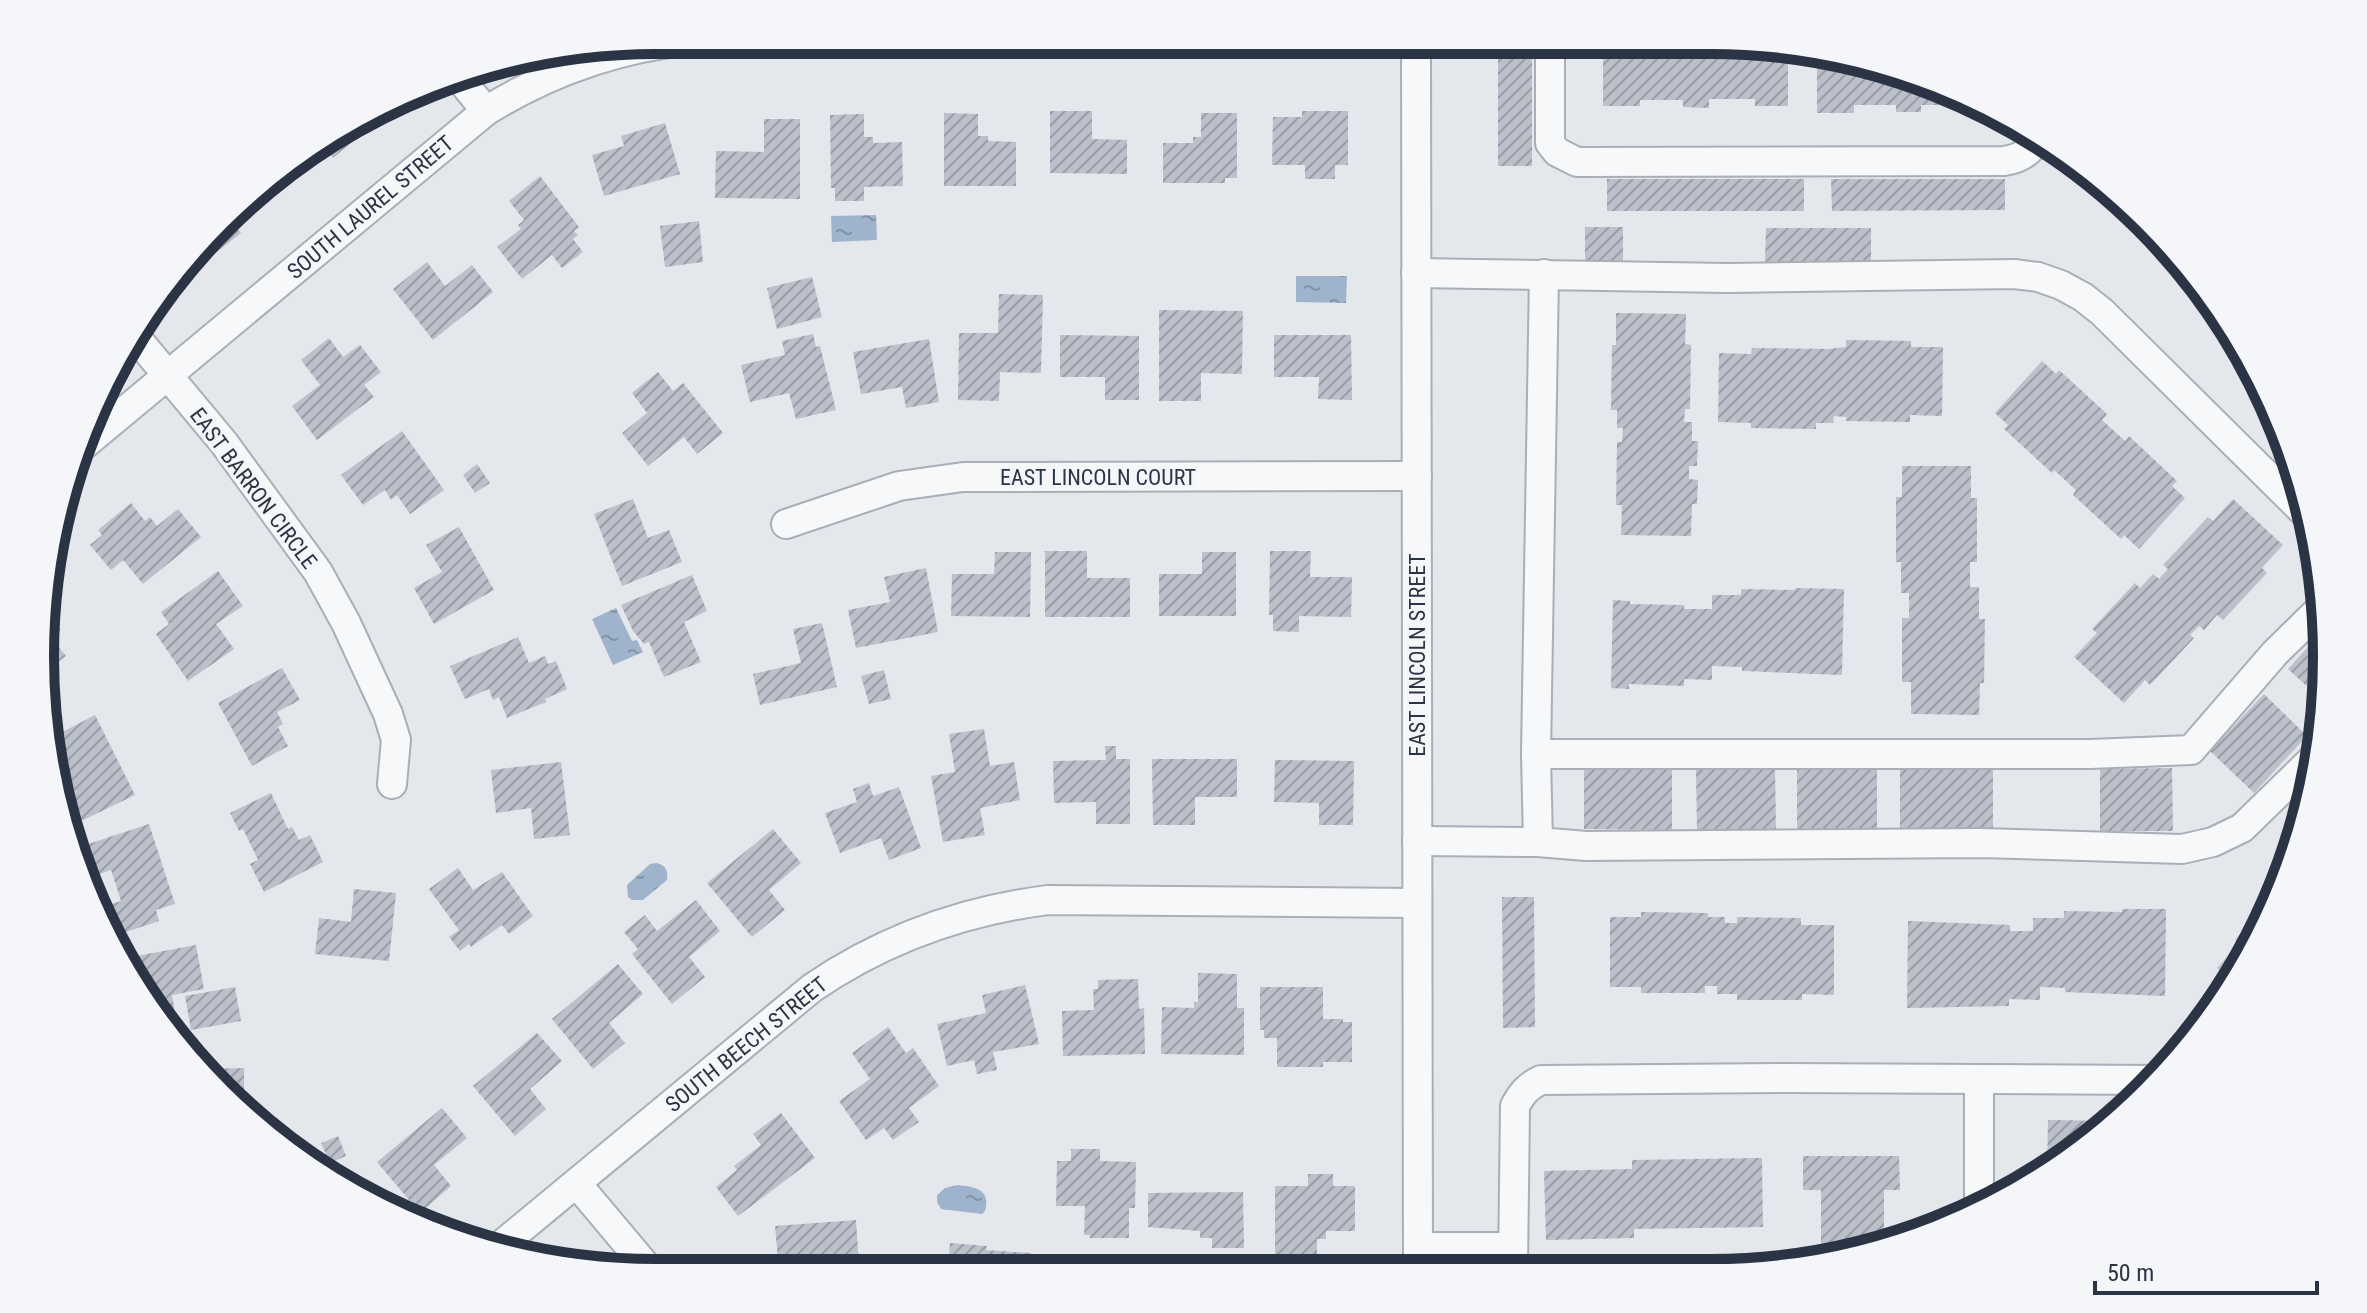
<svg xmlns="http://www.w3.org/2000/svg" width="2367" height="1313" font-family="'Roboto Condensed',sans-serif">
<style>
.water{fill:url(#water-ripples)}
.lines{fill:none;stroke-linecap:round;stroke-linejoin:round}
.stream{stroke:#9fb4cc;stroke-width:9}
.building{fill:url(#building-hatch)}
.minor-casing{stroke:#a9aeb7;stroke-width:32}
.minor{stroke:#f7f8fa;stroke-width:28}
.labels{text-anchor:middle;stroke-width:7;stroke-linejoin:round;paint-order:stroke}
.street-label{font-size:22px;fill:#2b3445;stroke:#f4f6f9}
.rim{fill:none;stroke:#2b3445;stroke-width:10}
</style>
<defs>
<pattern id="water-ripples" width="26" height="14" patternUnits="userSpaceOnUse" patternTransform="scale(2)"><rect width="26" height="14" fill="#9fb4cc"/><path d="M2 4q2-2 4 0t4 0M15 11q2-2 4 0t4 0" fill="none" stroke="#8293a7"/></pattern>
<pattern id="building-hatch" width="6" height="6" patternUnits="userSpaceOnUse" patternTransform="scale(2)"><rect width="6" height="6" fill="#bbc0ca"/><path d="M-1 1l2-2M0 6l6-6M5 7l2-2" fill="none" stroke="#989da6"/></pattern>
</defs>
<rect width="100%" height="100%" fill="#e4e7ec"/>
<g class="water">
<polygon points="876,215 877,240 832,242 831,216"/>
<polygon points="1296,276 1347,276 1346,303 1296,302"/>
<polygon points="616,608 632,641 637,640 643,652 613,665 592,619"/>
<path d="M657,863C666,866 668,870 667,880L643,900H632L628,897L627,885L650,864Z"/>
<path d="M958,1185C975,1187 991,1189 985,1211L982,1214L941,1209L937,1202V1195L945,1188Z"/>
</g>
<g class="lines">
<polyline class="stream" points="2150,228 2158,237"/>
</g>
<g class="building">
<rect x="1498" y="41" width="34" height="125"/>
<polygon points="1603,41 1750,41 1788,49 1788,106 1755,106 1755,99 1709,99 1709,108 1683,107 1683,100 1640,100 1640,106 1603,106"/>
<polygon points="1817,55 1908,73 1998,113 1967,113 1967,105 1921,105 1921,112 1896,112 1896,105 1854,105 1854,113 1817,113"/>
<polygon points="1050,111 1092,111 1092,139 1127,140 1127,174 1050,173"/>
<polygon points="1302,111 1348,111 1348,165 1335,165 1335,179 1305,179 1305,165 1272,165 1273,117 1302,117"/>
<polygon points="944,113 978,114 978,136 988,136 988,141 1016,142 1016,186 944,186"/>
<polygon points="1201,113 1237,113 1237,178 1225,178 1225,183 1163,183 1163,143 1193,143 1193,137 1201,137"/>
<polygon points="864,114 864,137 873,137 873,143 902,142 903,186 864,187 864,201 835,201 835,188 831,188 830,115"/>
<polygon points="764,119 800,119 800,199 715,198 716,151 764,152"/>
<polygon points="368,121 371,126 333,158 323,145"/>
<polygon points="665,123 680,174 604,196 592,155 624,146 621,136"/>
<polygon points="540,176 579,227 574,231 578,235 573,239 583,252 562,268 552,255 522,279 497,247 521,229 518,225 524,220 509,201"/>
<rect x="1607" y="179" width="197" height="32"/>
<polygon points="1831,179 2005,179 2005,210 1832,211"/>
<polygon points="231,221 241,233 213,255 207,247"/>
<polygon points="699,221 703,262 665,267 660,226"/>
<rect x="1585" y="227" width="38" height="36"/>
<polygon points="1766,228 1871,228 1871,262 1765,262"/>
<polygon points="427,262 445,286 472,265 493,292 433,340 393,289"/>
<polygon points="812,277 822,317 777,329 767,288"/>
<polygon points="999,294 1043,295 1041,373 1000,372 999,401 958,400 959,333 998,333"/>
<polygon points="1159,310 1243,311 1242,374 1201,373 1201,401 1159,401"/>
<polygon points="1616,313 1686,314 1685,344 1691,345 1690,409 1685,409 1684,422 1692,422 1692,441 1698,441 1697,466 1689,466 1689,479 1698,480 1697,504 1692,504 1691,536 1621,535 1622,505 1616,505 1617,442 1622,442 1623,428 1617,428 1617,410 1611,410 1612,345 1616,345"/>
<polygon points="813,334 816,347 820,346 836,410 796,419 789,393 750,402 741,365 785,355 782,341"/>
<polygon points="1060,335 1139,336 1139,400 1105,400 1105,377 1060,377"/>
<polygon points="1274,335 1351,335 1352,400 1318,399 1319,377 1274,377"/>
<polygon points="329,338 343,357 360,345 381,372 364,385 374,397 317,440 292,406 320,385 301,360"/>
<polygon points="929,339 939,402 906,408 902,387 861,394 853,352"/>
<polygon points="1846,340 1911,341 1911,347 1943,347 1942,416 1910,415 1910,422 1846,421 1846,417 1834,416 1833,423 1816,423 1816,429 1751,428 1751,423 1718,422 1719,353 1751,354 1752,348 1828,349 1846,347"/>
<polygon points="2042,361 2056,374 2059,370 2107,414 2102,420 2125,441 2129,436 2177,481 2172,486 2185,498 2139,549 2124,535 2121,539 2073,495 2076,490 2054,470 2052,473 2004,429 2008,425 1995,413"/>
<polygon points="658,372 673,391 683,383 723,433 697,454 684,437 648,466 622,433 647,413 632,393"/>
<polygon points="402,431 444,490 410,514 397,495 391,500 385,490 363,505 341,475"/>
<polygon points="477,464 490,483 475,493 463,475"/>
<polygon points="1902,466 1971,466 1971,498 1977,498 1977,562 1970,562 1970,587 1979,587 1979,619 1985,619 1984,683 1980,683 1979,715 1911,714 1911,682 1902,682 1902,618 1909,618 1909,593 1901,593 1901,562 1896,562 1896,497 1902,497"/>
<polygon points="633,499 648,538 669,530 682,562 622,586 594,514"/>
<polygon points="2233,499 2283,545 2262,568 2267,573 2223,620 2217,615 2204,630 2199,626 2190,635 2194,638 2150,685 2145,680 2124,703 2074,657 2097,633 2092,629 2135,583 2140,588 2153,574 2159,579 2168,569 2163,565 2208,517 2213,521"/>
<polygon points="131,503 145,521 150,517 157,526 178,509 201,537 143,584 123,560 111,570 90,545 102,535 98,530"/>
<polygon points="459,527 494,590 434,624 414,588 442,572 426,545"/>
<polygon points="1045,551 1087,551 1087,578 1130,578 1130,617 1045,617"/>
<polygon points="1270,551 1311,551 1310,577 1352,577 1351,617 1299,616 1299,632 1273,631 1273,615 1269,615"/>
<polygon points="995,552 1031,552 1030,617 951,616 952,574 994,574"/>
<polygon points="1202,552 1236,552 1236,616 1159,616 1159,574 1202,574"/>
<polygon points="926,568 938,632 856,648 848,610 890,602 884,577"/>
<polygon points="218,571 243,606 216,624 234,649 188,681 156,634 169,624 161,612"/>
<polygon points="692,575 707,611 684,622 701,662 664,677 649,642 644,644 633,631 621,605"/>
<polygon points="1795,588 1844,589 1842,675 1742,671 1742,667 1712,666 1712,680 1684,679 1684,686 1629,684 1629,689 1611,688 1613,600 1630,601 1630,604 1684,605 1684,609 1712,609 1712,595 1741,595 1741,589 1795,590"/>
<polygon points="49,616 61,630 51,638 66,656 43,674"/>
<polygon points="822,623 837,687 760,705 753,674 801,663 793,629"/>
<polygon points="2325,628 2323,701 2288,669"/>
<polygon points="518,637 529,663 545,656 548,664 556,661 567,689 545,699 546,702 507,718 499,697 493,700 489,689 465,699 450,666"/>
<polygon points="282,668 300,700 277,712 283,724 278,727 288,746 252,766 218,703"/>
<polygon points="884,670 891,699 869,704 861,676"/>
<polygon points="2264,694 2307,736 2254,793 2210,751"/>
<polygon points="95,715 135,795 71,826 64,794 74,789 61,762 57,764 51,738"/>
<polygon points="984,729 990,766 1014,762 1020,800 980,808 985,835 943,842 931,776 955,772 949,734"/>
<polygon points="1105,746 1116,746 1116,759 1130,759 1130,824 1096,824 1096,802 1054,803 1053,761 1106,760"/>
<polygon points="1152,759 1237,759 1237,797 1195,797 1195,825 1153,825"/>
<polygon points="1275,760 1354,761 1353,825 1319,825 1319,803 1274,802"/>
<polygon points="561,762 570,835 534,839 531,808 496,813 491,770"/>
<polygon points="1584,767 1672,768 1672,830 1584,829"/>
<polygon points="1797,768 1877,768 1877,829 1797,830"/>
<polygon points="1993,768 1993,830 1900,830 1900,769"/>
<polygon points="2172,768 2173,831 2100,831 2100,769"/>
<polygon points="1696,769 1775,769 1776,829 1697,830"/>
<polygon points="869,783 873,796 899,787 921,848 889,860 881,838 840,853 825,813 857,802 853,789"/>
<polygon points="271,793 288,829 292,827 299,840 310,835 323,862 264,892 250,864 258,860 243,829 239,831 230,813"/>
<polygon points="149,824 175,904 156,910 159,921 114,936 97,909 121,901 111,870 86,879 76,848"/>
<polygon points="773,829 801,863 769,890 785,910 752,937 707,883"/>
<polygon points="458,868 473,890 502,872 533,916 509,934 502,925 471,947 469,944 460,951 449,937 459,930 429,889"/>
<polygon points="354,889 396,893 389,961 315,954 319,918 351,922"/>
<polygon points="2275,896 2244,965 2231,982 2217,968 2239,944 2235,940"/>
<polygon points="1502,897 1534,897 1535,1027 1503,1028"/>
<polygon points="696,900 720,931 689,957 705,977 672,1004 632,954 638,949 624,932 645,915 657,931"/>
<polygon points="2122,909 2166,909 2165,996 2065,992 2065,988 2040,987 2040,1000 2009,999 2009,1006 1907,1008 1908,921 2010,925 2010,931 2033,931 2033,918 2064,918 2064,911 2122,912"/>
<polygon points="1641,912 1708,913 1708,917 1725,917 1725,923 1737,923 1737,917 1801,918 1801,925 1834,925 1834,995 1802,994 1802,1000 1737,1000 1737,994 1717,994 1717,986 1705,986 1705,993 1641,993 1641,987 1610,987 1610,917 1641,917"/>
<polygon points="196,945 204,989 172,995 178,1032 174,1032 133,966 131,957"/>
<polygon points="618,964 643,994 609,1023 625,1043 593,1069 552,1019"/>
<polygon points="1198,973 1237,974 1237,1008 1244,1008 1244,1055 1161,1054 1162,1007 1194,1008 1194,1002 1198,1002"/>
<polygon points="1138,979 1139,1009 1144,1008 1145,1054 1063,1056 1062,1011 1094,1010 1093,989 1098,989 1098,980"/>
<polygon points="1025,985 1039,1044 993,1052 997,1070 977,1074 974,1060 947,1066 937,1024 986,1013 982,995"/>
<polygon points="235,987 241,1021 191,1030 185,996"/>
<polygon points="1260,987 1323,987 1323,1019 1343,1019 1343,1022 1352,1022 1352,1062 1323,1062 1323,1067 1277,1067 1277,1038 1264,1038 1264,1030 1260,1030"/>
<polygon points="888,1027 906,1053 913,1048 939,1086 909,1108 919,1122 893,1140 884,1128 866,1140 839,1101 870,1079 852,1053"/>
<polygon points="537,1033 562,1061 530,1089 546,1109 515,1136 473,1086"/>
<polygon points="244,1068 244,1102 241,1103 200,1069"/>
<polygon points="442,1108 467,1138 434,1165 451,1186 420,1213 377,1162"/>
<polygon points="781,1113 815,1158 738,1216 716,1187 737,1170 734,1166 761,1145 753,1134"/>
<polygon points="2048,1120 2111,1121 2047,1172"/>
<polygon points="338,1136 346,1156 330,1163 321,1143"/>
<polygon points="1071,1149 1100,1149 1100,1161 1136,1162 1135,1208 1129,1208 1129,1238 1090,1238 1090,1235 1084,1235 1085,1206 1056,1206 1057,1161 1071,1161"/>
<polygon points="1803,1156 1899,1156 1900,1190 1884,1190 1884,1246 1821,1261 1821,1190 1803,1190"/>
<polygon points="1762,1158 1763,1227 1634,1229 1634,1238 1546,1240 1544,1171 1632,1169 1632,1160"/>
<polygon points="1308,1174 1333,1174 1333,1186 1355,1186 1355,1231 1326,1231 1326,1239 1317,1239 1317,1262 1275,1262 1275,1186 1308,1186"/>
<polygon points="1243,1192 1244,1248 1212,1248 1212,1238 1200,1238 1200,1231 1148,1227 1148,1193"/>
<polygon points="856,1220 859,1266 853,1266 853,1271 779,1271 775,1226"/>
<polygon points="950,1243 987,1246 986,1250 1031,1253 1029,1270 948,1271"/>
</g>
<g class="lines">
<defs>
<g id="minor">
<polyline points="1416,41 1418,1269"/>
<path d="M1550,41V143L1557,152L1577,162L2004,161C2020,159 2031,152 2038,137"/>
<polyline points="456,74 486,111"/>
<polyline points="1416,273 1728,278 2014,274 2038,277 2061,285 2083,297 2102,312 2309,517"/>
<polyline points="134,335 224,443 318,572 346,623 388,714 396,740 392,784"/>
<path d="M85,444L486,111C550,71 617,48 691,40"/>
<polyline points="786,524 899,486 963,477 1417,476"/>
<polyline points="1536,754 2090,754 2191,750 2275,653 2324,605"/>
<polyline points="1417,841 1538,842 1586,846 1981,843 2182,849 2213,842 2242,828 2318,754"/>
<polyline points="1538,842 1536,754 1544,274"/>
<polyline points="1979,1079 1979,1205"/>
<polyline points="577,1184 651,1272"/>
<polyline points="1418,1247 1513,1247"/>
<path d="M494,1251L812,988C884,939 961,911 1048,900L1417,903"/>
<path d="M1513,1269L1515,1106C1522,1093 1528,1086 1541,1080L1784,1078L2156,1080"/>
</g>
</defs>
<use href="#minor" class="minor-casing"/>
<use href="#minor" class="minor"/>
</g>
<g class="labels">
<g class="street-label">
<text transform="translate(370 207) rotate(-40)" y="8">SOUTH LAUREL STREET</text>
<text x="1098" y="485">EAST LINCOLN COURT</text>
<text transform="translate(254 488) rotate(53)" y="8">EAST BARRON CIRCLE</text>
<text transform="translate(1417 655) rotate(-90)" y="8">EAST LINCOLN STREET</text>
<text transform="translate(746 1044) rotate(-39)" y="8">SOUTH BEECH STREET</text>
</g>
</g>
<path d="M0 0H2367V1313H0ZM656 54H1711A602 602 0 0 1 2313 656V657A602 602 0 0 1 1711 1259H656A602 602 0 0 1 54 657V656A602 602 0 0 1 656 54Z" fill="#f4f6f9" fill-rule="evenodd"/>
<path class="rim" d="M656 54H1711A602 602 0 0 1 2313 656V657A602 602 0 0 1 1711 1259H656A602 602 0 0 1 54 657V656A602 602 0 0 1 656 54Z"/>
<path d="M2095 1281v12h222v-12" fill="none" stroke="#2b3445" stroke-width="4"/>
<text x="2107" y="1281" font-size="24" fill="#2b3445" stroke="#f4f6f9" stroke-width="6" paint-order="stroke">50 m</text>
</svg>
